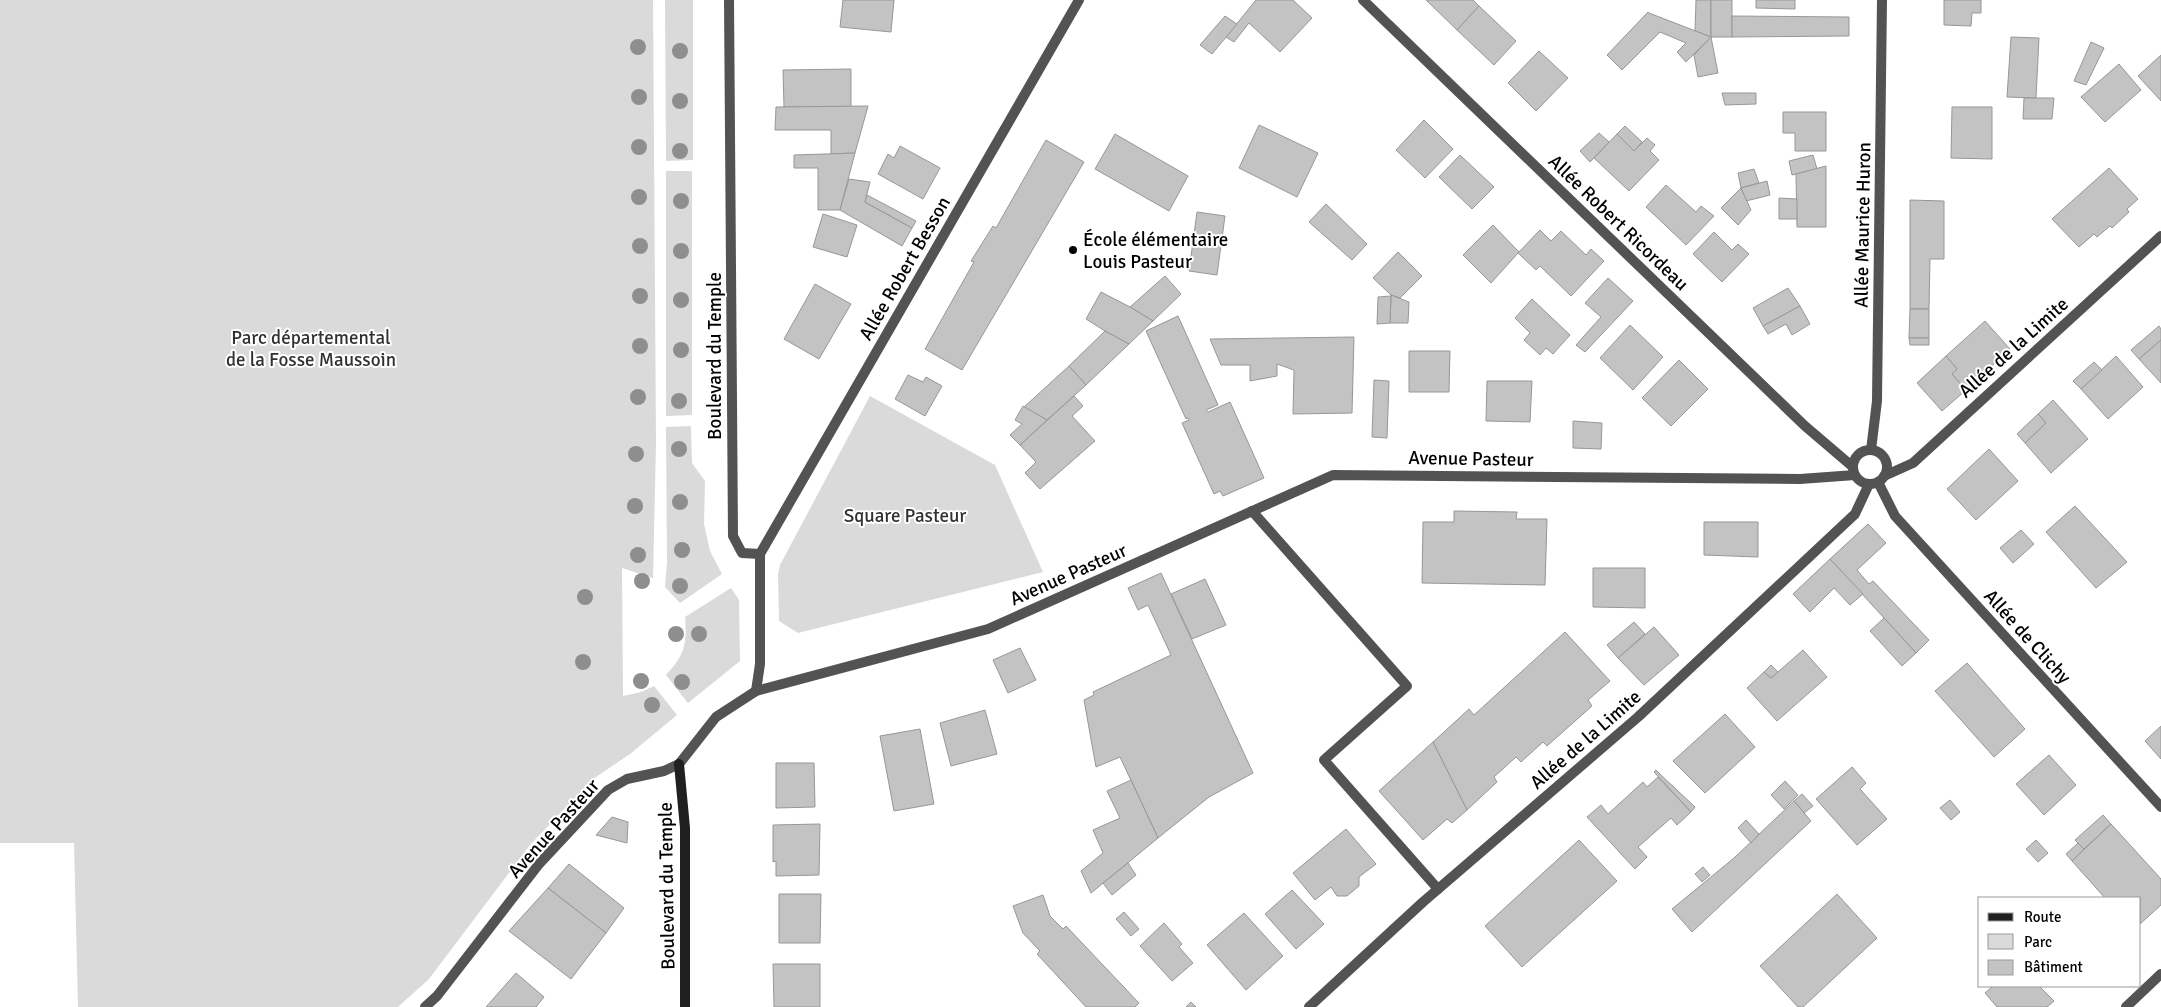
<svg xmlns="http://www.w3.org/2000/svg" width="2161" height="1007" font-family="Signika,sans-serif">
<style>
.green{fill:#dadada}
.building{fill:#c3c3c3;stroke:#979797}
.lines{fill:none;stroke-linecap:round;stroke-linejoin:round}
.lane{stroke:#535353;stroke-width:10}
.street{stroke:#535353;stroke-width:10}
.secondary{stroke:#202020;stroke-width:10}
.tree{fill:#8e8e8e}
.poi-dot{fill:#000;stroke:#fff;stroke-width:2}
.labels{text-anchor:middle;stroke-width:4;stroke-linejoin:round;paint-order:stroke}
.street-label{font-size:19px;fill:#000;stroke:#fff}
.poi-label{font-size:19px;fill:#000;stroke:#fff;text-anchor:start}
.park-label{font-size:19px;fill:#313131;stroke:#fff}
</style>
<rect width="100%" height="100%" fill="#fff"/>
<g class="green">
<polygon points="0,0 653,0 656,443 653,578 622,568 623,696 641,692 654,686 677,715 630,754 593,779 530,845 429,979 398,1007 78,1007 74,843 0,843"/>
<polygon points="665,0 693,0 693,160 666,161"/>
<polygon points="666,171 692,171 692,415 666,416"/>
<polygon points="870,396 995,465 1043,572 798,633 779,621 778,574 780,565"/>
<polygon points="691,426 692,463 705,481 704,524 710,551 722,574 680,603 665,587 667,562 666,427"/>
<path d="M731,588L739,600L740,661L688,703L666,675C685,655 687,644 685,617Z"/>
</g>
<g class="building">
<polygon points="843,0 894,0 891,32 840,27"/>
<polygon points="1256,0 1293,0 1312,18 1280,52 1249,23 1234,42 1226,37"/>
<polygon points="1426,0 1473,0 1479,6 1457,30"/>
<polygon points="1696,0 1711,0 1711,37 1695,31"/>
<rect x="1711" y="0" width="21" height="37"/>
<polygon points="1756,0 1795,0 1795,9 1756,8"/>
<polygon points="1944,0 1981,0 1981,13 1972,13 1971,26 1944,25"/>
<polygon points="1479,6 1516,41 1494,65 1457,30"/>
<polygon points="1648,12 1649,13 1711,37 1686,62 1677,52 1686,43 1660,32 1622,70 1607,55"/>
<polygon points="1225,16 1237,24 1212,54 1200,45"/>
<polygon points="1732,16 1849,17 1849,36 1732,37"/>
<polygon points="1711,37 1718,73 1698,77 1694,55"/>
<polygon points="2011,37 2039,38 2036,98 2007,97"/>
<polygon points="2091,42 2104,48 2086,85 2074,81"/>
<polygon points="1539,51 1568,78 1536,111 1508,83"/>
<polygon points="2161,55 2161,101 2138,76"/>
<polygon points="2119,64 2141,90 2105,122 2081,97"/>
<polygon points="851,69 851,107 784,107 783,70"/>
<polygon points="1722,93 1756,93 1756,104 1725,105"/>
<polygon points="2024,98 2054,98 2052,119 2023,119"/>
<polygon points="868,106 855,153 831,154 831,130 775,130 776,107"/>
<polygon points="1952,107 1992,107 1992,159 1951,158"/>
<polygon points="1783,112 1826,112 1826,151 1795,151 1795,133 1783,133"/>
<polygon points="1424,120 1453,149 1425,178 1396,150"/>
<polygon points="1259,125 1318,153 1297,197 1239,168"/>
<polygon points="1625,126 1642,142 1634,151 1617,134"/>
<polygon points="1599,133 1609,142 1590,162 1580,151"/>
<polygon points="1115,134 1188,176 1169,211 1095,169"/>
<polygon points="1617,134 1634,151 1647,138 1655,145 1650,151 1659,160 1629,191 1594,158"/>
<polygon points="1046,140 1084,162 962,370 925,349 974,262 971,261 993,226 996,228"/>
<polygon points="900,146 940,168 923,199 878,174 888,154 894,158"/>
<polygon points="855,153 840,210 818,210 818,168 794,168 794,155"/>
<polygon points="1460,155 1494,187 1472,209 1439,177"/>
<polygon points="1813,155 1817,169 1792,175 1789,161"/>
<polygon points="1826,166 1826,227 1797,227 1796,174"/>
<polygon points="2109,168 2138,199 2127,209 2129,212 2112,228 2110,226 2097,237 2094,234 2079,247 2052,219"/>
<polygon points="1754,169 1759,183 1741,188 1738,173"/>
<polygon points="849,179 870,182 865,202 912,228 902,246 840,210"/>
<polygon points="1767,181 1770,195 1746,201 1741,188"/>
<polygon points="1666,185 1696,212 1701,206 1714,216 1686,245 1646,207"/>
<polygon points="1741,188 1751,210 1738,225 1721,208"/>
<polygon points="867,195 916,221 912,228 865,202"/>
<polygon points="1779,198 1797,199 1797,219 1779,219"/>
<polygon points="1910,200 1944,201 1944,259 1930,259 1929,309 1910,309"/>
<polygon points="1326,204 1367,244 1352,260 1309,222"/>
<polygon points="1197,212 1225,216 1217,275 1189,271"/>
<polygon points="823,214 857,225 847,257 813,247"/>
<polygon points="1493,225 1519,252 1491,283 1463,255"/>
<polygon points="1540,230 1551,241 1561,231 1586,255 1591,249 1604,261 1571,296 1540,266 1536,270 1518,253"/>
<polygon points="1714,232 1732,250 1738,244 1749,254 1722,282 1693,254"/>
<polygon points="1398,252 1422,276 1400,298 1391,295 1373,278"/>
<polygon points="1165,276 1181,294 1153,321 1130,307"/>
<polygon points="1608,278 1633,301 1585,352 1576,345 1601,317 1585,303"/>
<polygon points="815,284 851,304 819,359 784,339"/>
<polygon points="1788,288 1800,306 1763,326 1753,308"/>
<polygon points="1101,292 1130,307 1153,321 1129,344 1105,331 1086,319"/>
<polygon points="1391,295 1409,302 1408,323 1390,323"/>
<polygon points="1391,296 1390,323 1377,324 1378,297"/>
<polygon points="1532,299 1570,335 1553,354 1546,348 1540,355 1524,340 1530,333 1515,318"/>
<polygon points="1800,306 1810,324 1792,335 1786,324 1768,334 1763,326"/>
<polygon points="1910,309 1929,309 1929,338 1909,338"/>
<polygon points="1178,316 1218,405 1206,410 1208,412 1230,402 1264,478 1223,496 1220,491 1214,494 1182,423 1189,420 1188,418 1186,419 1146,331"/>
<polygon points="1985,321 2010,349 1966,390 1952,374 1957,369 1946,356"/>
<polygon points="1630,325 1663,357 1633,390 1600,358"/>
<polygon points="2159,326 2161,329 2161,340 2139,359 2131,350"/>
<polygon points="1105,331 1129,344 1086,385 1069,366"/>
<polygon points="1354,337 1352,413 1293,414 1294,370 1277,364 1277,376 1250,381 1250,365 1221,365 1210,339"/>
<polygon points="1909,338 1929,338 1929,345 1910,345"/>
<polygon points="2161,340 2161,383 2139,359"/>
<polygon points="1409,351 1450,351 1449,392 1409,392"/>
<polygon points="1946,356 1957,369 1952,374 1966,390 1942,411 1917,383"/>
<polygon points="2116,356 2143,387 2108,419 2081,389"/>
<polygon points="1679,360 1708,389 1671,426 1642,398"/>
<polygon points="2094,362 2102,370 2081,389 2073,381"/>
<polygon points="1069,366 1086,385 1047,420 1024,407"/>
<polygon points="908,375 923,382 926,377 942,386 925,416 895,399"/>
<polygon points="1374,380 1389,381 1387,438 1372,437"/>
<polygon points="1487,381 1532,381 1530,422 1486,421"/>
<polygon points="1074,396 1083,406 1072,416 1095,441 1040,489 1025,473 1036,462 1020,445"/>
<polygon points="2053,400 2088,439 2051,473 2025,443 2046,423 2038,414"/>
<polygon points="1023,406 1047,420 1020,445 1010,435 1022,424 1015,420"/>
<polygon points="2038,414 2046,423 2025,443 2017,434"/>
<polygon points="1573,421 1602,423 1601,449 1573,448"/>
<polygon points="1989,449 2018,481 1976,520 1947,489"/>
<polygon points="2075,506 2127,562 2096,588 2046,532"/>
<polygon points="1454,511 1517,512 1516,519 1547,519 1545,585 1422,583 1423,522 1454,522"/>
<polygon points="1704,522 1758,522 1758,557 1704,555"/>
<polygon points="1868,524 1886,543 1857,570 1869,584 1873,581 1929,640 1916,653 1830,559"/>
<polygon points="2021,530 2034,544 2013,563 2000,548"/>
<polygon points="1830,559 1863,594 1850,605 1834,588 1810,612 1793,594"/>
<polygon points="1593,568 1645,568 1645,608 1593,607"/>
<polygon points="1161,573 1253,773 1209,797 1158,838 1120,757 1096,767 1084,700 1094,695 1093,692 1171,655 1148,605 1138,610 1128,588"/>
<polygon points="1205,579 1226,625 1192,639 1171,594"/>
<polygon points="1884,618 1916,653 1902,666 1870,631"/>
<polygon points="1634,622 1645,634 1618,658 1607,645"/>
<polygon points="1654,627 1679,655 1644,685 1618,658"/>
<polygon points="1565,632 1610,681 1588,700 1592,706 1547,746 1543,742 1521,762 1516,757 1494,777 1497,782 1467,810 1433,742 1469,709 1474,715"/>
<polygon points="1020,648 1036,680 1008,693 993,660"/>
<polygon points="1803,650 1827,677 1777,721 1747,688 1764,672 1771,678"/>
<polygon points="1967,663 2025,729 1994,757 1935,691"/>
<polygon points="1771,665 1778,672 1771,678 1764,672"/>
<polygon points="985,710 997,754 951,766 940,723"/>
<polygon points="1725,714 1755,747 1705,793 1673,761"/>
<polygon points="2161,726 2161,759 2145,741"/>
<polygon points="920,729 934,804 894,811 880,736"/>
<polygon points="1433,742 1467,810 1452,823 1447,819 1423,840 1379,791"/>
<polygon points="2049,755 2076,785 2044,815 2016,784"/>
<polygon points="776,763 814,763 815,807 776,808"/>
<polygon points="1852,767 1866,783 1860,789 1887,819 1857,845 1816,799"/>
<polygon points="1656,770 1662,776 1695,807 1691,812 1654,772"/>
<polygon points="1658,777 1691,812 1677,825 1671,818 1638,847 1647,857 1635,869 1587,817 1601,805 1608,814 1643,782 1647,787"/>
<polygon points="1131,780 1158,838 1091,893 1081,871 1103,853 1093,830 1120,818 1107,791"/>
<polygon points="1785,781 1798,795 1784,809 1771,795"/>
<polygon points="1802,794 1813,806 1804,813 1794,801"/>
<polygon points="1950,800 1960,812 1951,820 1940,808"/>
<polygon points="1794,801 1811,821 1692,932 1672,909 1734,858"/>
<polygon points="2103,815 2111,824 2084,849 2075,840"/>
<polygon points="612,817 628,822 627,843 596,835"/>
<polygon points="1746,820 1759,834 1751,843 1738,828"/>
<polygon points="820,824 819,875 776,876 776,861 773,862 773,825"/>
<polygon points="2111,824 2161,879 2161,905 2140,924 2140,898 2105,898 2072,861"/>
<polygon points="1346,829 1376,864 1359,877 1359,886 1347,896 1337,896 1331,887 1315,900 1293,873"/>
<polygon points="1579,840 1617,881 1522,967 1485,926"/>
<polygon points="2036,840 2048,853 2038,862 2026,849"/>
<polygon points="2078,843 2084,849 2072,861 2066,854"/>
<polygon points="1128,863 1136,875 1112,895 1103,883"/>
<polygon points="569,864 624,908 606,933 548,888"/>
<polygon points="1703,867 1710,875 1702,882 1695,874"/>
<polygon points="548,888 606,933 571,979 509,931"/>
<polygon points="1292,890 1324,924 1296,949 1265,914"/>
<polygon points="779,894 821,894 820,943 779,943"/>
<polygon points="1837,894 1877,938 1803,1007 1798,1007 1760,966"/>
<polygon points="1043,895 1050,916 1063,929 1066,926 1139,1003 1135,1007 1086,1007 1037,954 1040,951 1023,933 1013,906"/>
<polygon points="1124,912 1139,929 1131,936 1116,919"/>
<polygon points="1244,913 1283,956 1246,990 1207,945"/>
<polygon points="1164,923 1182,944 1179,947 1193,963 1172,981 1140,946"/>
<polygon points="773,964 820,964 820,1007 774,1007"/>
<polygon points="516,973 544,997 536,1007 486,1007"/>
<polygon points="1993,986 2039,986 2054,1001 2047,1007 1997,1007 1985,993"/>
<polygon points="1191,1002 1196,1007 1186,1007"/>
</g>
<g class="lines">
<polyline class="lane" points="729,0 733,536 742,553 760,554 760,664 756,691"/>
<g class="street">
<polyline points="1363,0 1805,426 1853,467"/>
<polyline points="1871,450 1877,401 1882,0"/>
<circle cx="1870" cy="467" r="17"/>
<polyline points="1884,476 1913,463 2161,236"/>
<polyline points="1878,482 1895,516 2161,807"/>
<polyline points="1252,511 1407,686 1324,760 1438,889"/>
<polyline points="760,554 1079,0"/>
<polyline points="425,1007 437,996 539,864 608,790 627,779 664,771 679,764 716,717 756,691 988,629 1333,475 1800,479 1855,475"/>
<polyline points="1309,1007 1423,902 1638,717 1855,514 1869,484"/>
<polyline points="2126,1007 2161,974"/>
</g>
<polyline class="secondary" points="679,764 685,828 685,1007"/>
</g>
<g class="tree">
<circle cx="638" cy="47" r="8"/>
<circle cx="680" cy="51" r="8"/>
<circle cx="639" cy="97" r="8"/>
<circle cx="680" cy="101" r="8"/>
<circle cx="639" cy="147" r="8"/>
<circle cx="680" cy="151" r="8"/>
<circle cx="639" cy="197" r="8"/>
<circle cx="681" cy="201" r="8"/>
<circle cx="640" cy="246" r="8"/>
<circle cx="681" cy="251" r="8"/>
<circle cx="640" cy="296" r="8"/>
<circle cx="681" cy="300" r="8"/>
<circle cx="640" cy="346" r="8"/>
<circle cx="681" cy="350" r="8"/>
<circle cx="638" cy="397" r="8"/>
<circle cx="679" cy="401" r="8"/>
<circle cx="679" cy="449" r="8"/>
<circle cx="636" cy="454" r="8"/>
<circle cx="680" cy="502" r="8"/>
<circle cx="635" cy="506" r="8"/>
<circle cx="682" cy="550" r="8"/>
<circle cx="638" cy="555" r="8"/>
<circle cx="642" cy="581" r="8"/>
<circle cx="680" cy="586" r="8"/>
<circle cx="585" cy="597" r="8"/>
<circle cx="676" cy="634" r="8"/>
<circle cx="699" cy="634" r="8"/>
<circle cx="583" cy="662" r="8"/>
<circle cx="641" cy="681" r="8"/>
<circle cx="682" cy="682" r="8"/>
<circle cx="652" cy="705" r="8"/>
</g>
<circle class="poi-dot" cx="1073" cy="250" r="5"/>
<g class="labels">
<g class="street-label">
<text transform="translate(1619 222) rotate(44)" y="7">Allée Robert Ricordeau</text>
<text transform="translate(1862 225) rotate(-89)" y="7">Allée Maurice Huron</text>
<text transform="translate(904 268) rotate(-60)" y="7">Allée Robert Besson</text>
<text transform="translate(2013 347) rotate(-42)" y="7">Allée de la Limite</text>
<text transform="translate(714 356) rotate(-90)" y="7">Boulevard du Temple</text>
<text transform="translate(1471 458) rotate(1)" y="7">Avenue Pasteur</text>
<text transform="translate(1068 574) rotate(-24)" y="7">Avenue Pasteur</text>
<text transform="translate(2028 636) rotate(48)" y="7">Allée de Clichy</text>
<text transform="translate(1585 739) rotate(-41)" y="7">Allée de la Limite</text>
<text transform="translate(553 828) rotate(-48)" y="7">Avenue Pasteur</text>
<text transform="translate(666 886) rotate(-91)" y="7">Boulevard du Temple</text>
</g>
<g class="poi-label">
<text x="1083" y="246">École élémentaire<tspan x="1083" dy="22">Louis Pasteur</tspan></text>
</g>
<g class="park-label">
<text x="311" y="344">Parc départemental<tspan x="311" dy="22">de la Fosse Maussoin</tspan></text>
<text x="905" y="522">Square Pasteur</text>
</g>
</g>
<rect x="1978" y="897" width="162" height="90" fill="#ffffff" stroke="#999999"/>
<rect x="1988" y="913" width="25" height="8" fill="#202020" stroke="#999999"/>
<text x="2024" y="922" font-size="15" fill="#000000">Route</text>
<rect x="1988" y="934" width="25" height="15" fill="#dadada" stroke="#999999"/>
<text x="2024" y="947" font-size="15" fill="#000000">Parc</text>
<rect x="1988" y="960" width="25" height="15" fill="#c3c3c3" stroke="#999999"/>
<text x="2024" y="972" font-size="15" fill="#000000">Bâtiment</text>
</svg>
